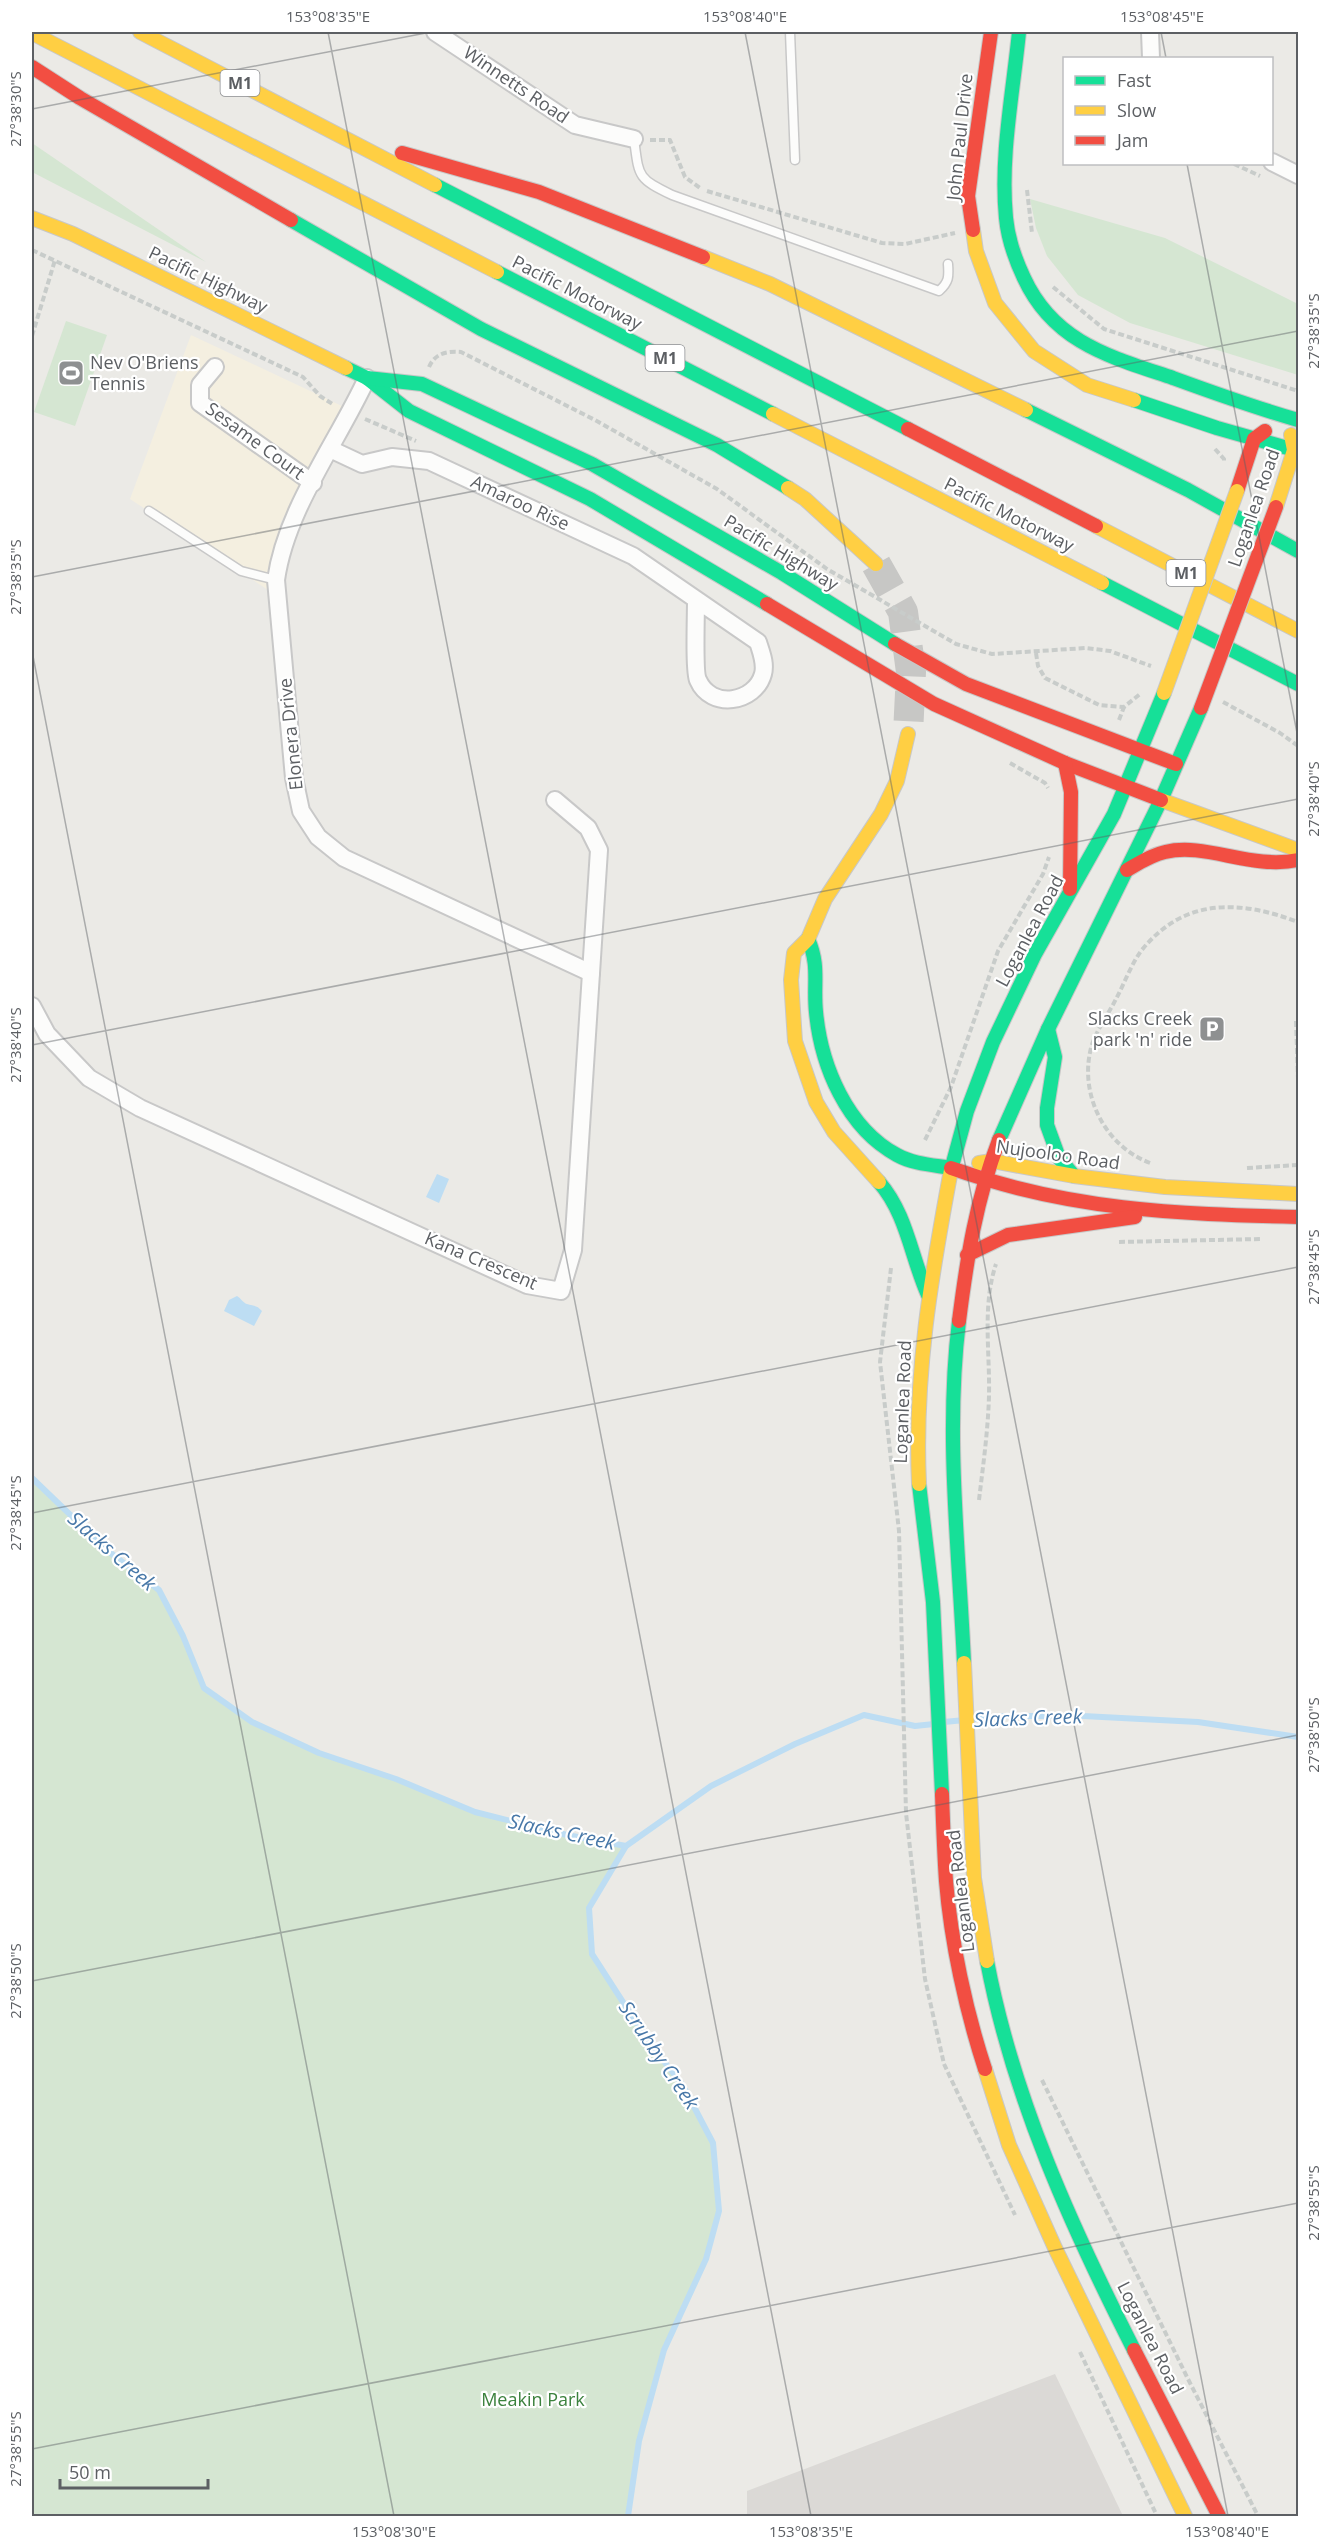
<svg xmlns="http://www.w3.org/2000/svg" width="1330" height="2548" font-family="'Open Sans',sans-serif">
<style>
.commercial{fill:#f4efe0}
.industrial{fill:#dbd9d6}
.green{fill:#d5e6d2}
.water{fill:#bdddf3}
.lines{fill:none;stroke-linecap:round;stroke-linejoin:round}
.stream{stroke:#bdddf3;stroke-width:6}
.highway-tunnel{stroke:#c7c7c5;stroke-width:30;stroke-dasharray:30 15;stroke-linecap:butt}
.lane-casing{stroke:#c8c8c8;stroke-width:11}
.street-casing{stroke:#c8c8c8;stroke-width:20}
.fast-casing{stroke:#c8c8c7;stroke-width:16}
.slow-casing{stroke:#c8c8c7;stroke-width:16}
.jam-casing{stroke:#c8c8c7;stroke-width:16}
.path{stroke:#c8ccca;stroke-width:4;stroke-dasharray:6 3;stroke-linecap:butt}
.lane{stroke:#fcfcfb;stroke-width:8}
.street{stroke:#fcfcfb;stroke-width:16}
.fast{stroke:#16e098;stroke-width:14}
.slow{stroke:#ffcf43;stroke-width:14}
.jam{stroke:#f24e42;stroke-width:14}
.slow-bridge-casing{stroke:#c8c8c7;stroke-width:16;stroke-linecap:butt}
.jam-bridge-casing{stroke:#c8c8c7;stroke-width:16;stroke-linecap:butt}
.slow-bridge{stroke:#ffcf43;stroke-width:14}
.jam-bridge{stroke:#f24e42;stroke-width:14}
.ticks{fill:none;stroke:#5c5f63;stroke-width:1.5;stroke-opacity:0.45}
.labels{text-anchor:middle;stroke-width:4.5;stroke-linejoin:round;paint-order:stroke}
.shield{fill:#fff;stroke:#8d8f92;stroke-width:1.5}
.shield-label{font-size:16px;font-weight:bold;fill:#5c5f63}
.street-label{font-size:18px;fill:#5c5f63;stroke:#fff}
.poi-label{font-size:18px;fill:#5c5f63;stroke:#fff;text-anchor:start}
.park-label{font-size:18px;fill:#3c823e;stroke:#fff}
.water-label{font-size:20px;font-style:italic;fill:#4878a8;stroke:#fff}
.neatline{fill:none;stroke:#5c5f63;stroke-width:2}
.ticks-label{font-size:15px;text-anchor:middle;fill:#5c5f63}
</style>
<rect width="100%" height="100%" fill="#ebeae6"/>
<polygon class="commercial" points="191,335 342,406 281,522 271,562 268,590 130,499"/>
<polygon class="industrial" points="1055,2374 1123,2516 747,2516 747,2491"/>
<g class="green">
<polygon points="32,143 206,262 32,172"/>
<polygon points="1030,199 1165,238 1298,304 1298,375 1130,323 1078,295 1047,256 1036,228"/>
<polygon points="66,321 107,335 75,426 34,412"/>
<polygon points="32,1478 108,1551 159,1590 183,1636 204,1688 252,1722 319,1753 396,1779 475,1812 567,1835 626,1846 589,1908 592,1954 650,2044 682,2084 713,2143 719,2211 706,2259 664,2350 639,2441 628,2516 32,2516"/>
</g>
<g class="water">
<polygon points="437,1174 449,1179 439,1203 426,1197"/>
<path d="M237,1296C241,1298 243,1303 247,1304C254,1306 257,1305 262,1311L254,1326L224,1311L229,1300Z"/>
</g>
<g class="lines">
<g class="stream">
<polyline points="32,1478 108,1551 159,1590 183,1636 204,1688 252,1722 319,1753 396,1779 475,1812 567,1835 626,1846"/>
<polyline points="944,1722 1006,1716 1083,1716 1198,1722 1298,1737"/>
<polyline points="628,2516 639,2441 664,2350 706,2259 719,2211 713,2143 682,2084 650,2044 592,1954 589,1908 626,1846 711,1786 795,1744 864,1715 915,1726 934,1724"/>
</g>
<polyline class="highway-tunnel" points="876,564 903,612 911,672 908,734"/>
<defs>
<g id="lane">
<polyline points="790,32 795,160"/>
<path d="M634,139C639,177 637,178 672,195L939,291C949,282 949,277 948,264"/>
<polyline points="149,511 241,571 276,580"/>
</g>
<g id="street">
<polyline points="435,32 575,125 634,139"/>
<polyline points="1150,32 1151,58"/>
<polyline points="1272,162 1298,175"/>
<polyline points="215,367 200,385 200,403 313,483"/>
<path d="M367,378C337,443 286,509 276,580L294,778L301,811L318,837L344,858L591,973"/>
<path d="M330,449L362,464L392,457L429,461L633,556L758,642C761,652 766,663 763,674C755,703 711,710 698,680C694,672 696,615 696,601"/>
<polyline points="32,1006 47,1034 89,1078 140,1108 527,1285 561,1291 573,1250 599,850 588,828 555,800"/>
</g>
<g id="fast">
<path d="M1019,32C1013,93 1000,156 1006,218C1008,239 1015,259 1024,278C1054,343 1111,357 1173,378C1214,393 1256,408 1298,420"/>
<polyline points="435,185 908,429"/>
<polyline points="291,220 481,329 717,445 788,488"/>
<polyline points="497,272 773,414"/>
<polyline points="346,368 367,378 409,411 590,499 767,604"/>
<polyline points="367,378 422,384 592,464 782,573 895,644"/>
<polyline points="1134,400 1217,428 1298,451"/>
<polyline points="1026,410 1188,490 1298,551"/>
<polyline points="1102,583 1298,684"/>
<path d="M808,939C820,966 813,984 816,1012C821,1066 847,1128 897,1155C913,1164 933,1165 951,1168"/>
<polyline points="1048,1029 1055,1057 1047,1108 1047,1125 1059,1158 1074,1176"/>
<polyline points="999,1140 1048,1029 1161,800 1201,708"/>
<polyline points="951,1170 967,1111 993,1042 1035,954 1114,814 1164,693"/>
<path d="M879,1182C907,1214 911,1257 928,1295"/>
<path d="M959,1321C945,1434 959,1550 964,1663"/>
<polyline points="919,1484 933,1602 942,1794"/>
<path d="M987,1961C1013,2098 1071,2226 1134,2350"/>
</g>
<g id="slow">
<polyline points="140,32 435,185"/>
<polyline points="32,33 497,272"/>
<polyline points="32,218 73,234 346,368"/>
<polyline points="973,230 976,251 995,303 1034,351 1087,385 1134,400"/>
<polyline points="703,257 770,284 1026,410"/>
<polyline points="773,414 1102,583"/>
<polyline points="788,488 805,499 876,564"/>
<polyline points="1276,507 1294,450 1291,435"/>
<polyline points="1096,526 1298,631"/>
<polyline points="1161,800 1298,850"/>
<polyline points="979,1163 992,1161 1074,1176 1165,1187 1298,1194"/>
<polyline points="879,1182 834,1132 816,1102 795,1041 791,980 794,953 808,939 825,899 881,814 897,781 908,734"/>
<path d="M919,1484C914,1375 931,1277 951,1170"/>
<polyline points="964,1663 974,1878 987,1961"/>
<polyline points="985,2069 1009,2145 1055,2248 1185,2516"/>
</g>
<g id="jam">
<polyline points="32,67 80,98 291,220"/>
<polyline points="402,153 539,192 703,257"/>
<polyline points="973,230 968,196 991,32"/>
<polyline points="908,429 1096,526"/>
<polyline points="1237,491 1254,439 1265,431"/>
<polyline points="767,604 934,704 1065,763 1161,800"/>
<polyline points="895,644 966,684 1176,764"/>
<polyline points="1065,763 1071,792 1070,889"/>
<path d="M1127,870C1139,863 1151,855 1165,852C1206,842 1251,870 1298,860"/>
<path d="M951,1168C1069,1210 1175,1214 1298,1217"/>
<polyline points="967,1255 1008,1235 1135,1217"/>
<path d="M959,1321C967,1258 976,1200 999,1140"/>
<path d="M942,1794C943,1823 944,1852 946,1881C951,1942 966,2011 985,2069"/>
<polyline points="1134,2350 1219,2516"/>
</g>
</defs>
<use href="#lane" class="lane-casing"/>
<use href="#street" class="street-casing"/>
<use href="#fast" class="fast-casing"/>
<use href="#slow" class="slow-casing"/>
<use href="#jam" class="jam-casing"/>
<g class="path">
<polyline points="650,140 670,140 685,177 700,188"/>
<polyline points="1234,164 1260,176"/>
<polyline points="1027,190 1032,233"/>
<polyline points="707,191 882,243 905,244 955,233"/>
<polyline points="32,250 303,377 320,396 334,405"/>
<polyline points="1053,287 1104,329 1298,391"/>
<polyline points="32,336 55,260"/>
<path d="M429,367C435,353 447,351 461,352L595,420L717,489L827,569L956,644L992,654L1086,648L1110,651L1151,666"/>
<polyline points="365,419 416,441"/>
<polyline points="1215,449 1224,459 1224,462"/>
<polyline points="1036,653 1038,666 1045,678 1099,705 1124,707 1140,694"/>
<polyline points="1223,702 1280,733 1298,746"/>
<polyline points="1119,720 1124,707"/>
<polyline points="1010,763 1045,783 1048,788"/>
<polyline points="1296,1021 1298,1079"/>
<polyline points="925,1140 951,1087 998,951 1043,874 1049,857"/>
<path d="M1150,1163C1105,1146 1079,1095 1091,1048C1095,1032 1108,1015 1116,999C1124,984 1131,965 1141,951C1184,897 1240,900 1298,922"/>
<polyline points="1247,1168 1298,1165"/>
<polyline points="1119,1242 1262,1239"/>
<polyline points="891,1268 880,1362 899,1531 906,1813 925,1979 944,2064 1015,2215"/>
<path d="M979,1500C983,1466 988,1431 989,1396C990,1351 982,1306 996,1264"/>
<polyline points="1042,2080 1188,2379 1258,2516"/>
<polyline points="1080,2352 1157,2516"/>
</g>
<use href="#lane" class="lane"/>
<use href="#street" class="street"/>
<use href="#fast" class="fast"/>
<use href="#slow" class="slow"/>
<use href="#jam" class="jam"/>
<defs>
<polyline id="slow-bridge" points="1164,693 1237,491"/>
<polyline id="jam-bridge" points="1201,708 1276,507"/>
</defs>
<use href="#slow-bridge" class="slow-bridge-casing"/>
<use href="#jam-bridge" class="jam-bridge-casing"/>
<use href="#slow-bridge" class="slow-bridge"/>
<use href="#jam-bridge" class="jam-bridge"/>
</g>
<path class="ticks" d="M328,32L811,2516M745,32L1228,2516M1161,32L1166,58M32,109L431,32M1187,164L1298,738M32,577L1298,331M32,651L394,2516M32,1045L1298,799M32,1513L1298,1267M32,1981L1298,1735M32,2449L1298,2203"/>
<defs>
<symbol id="stadium-square" viewBox="-11 -11 22 22"><rect x="-9" y="-9" width="18" height="18" rx="4" fill="#8e9091" stroke="#fff"/><path d="M0-5a6.5 5 0 1 0 0 10a6.5 5 0 1 0 0-10ZM-3.5-1.8h7v3.6h-7Z" fill="#fff"/></symbol>
<symbol id="parking-square" viewBox="-11 -11 22 22"><rect x="-9" y="-9" width="18" height="18" rx="4" fill="#8e9091" stroke="#fff"/><path d="M-3.5-5.5H1a3.5 3.5 0 0 1 0 7H-1V5.5H-3.5ZM-1-3.4V-.6H.8a1.4 1.4 0 0 0 0-2.8Z" fill="#fff"/></symbol>
</defs>
<g fill-rule="evenodd">
<use href="#stadium-square" x="56" y="358" width="30" height="30"/>
<use href="#parking-square" x="1197" y="1014" width="30" height="30"/>
</g>
<g class="labels">
<g class="shield">
<rect x="220.5" y="70" width="39" height="26" rx="4.5"/>
<rect x="645.5" y="345" width="39" height="26" rx="4.5"/>
<rect x="1166.5" y="560" width="39" height="26" rx="4.5"/>
</g>
<g class="shield-label">
<text x="240" y="89">M1</text>
<text x="665" y="364">M1</text>
<text x="1186" y="579">M1</text>
</g>
<g class="street-label">
<text transform="translate(516 85) rotate(34)" y="6">Winnetts Road</text>
<text transform="translate(960 137) rotate(-84)" y="6">John Paul Drive</text>
<text transform="translate(208 280) rotate(26)" y="6">Pacific Highway</text>
<text transform="translate(577 293) rotate(27)" y="6">Pacific Motorway</text>
<text transform="translate(255 441) rotate(36)" y="6">Sesame Court</text>
<text transform="translate(520 503) rotate(25)" y="6">Amaroo Rise</text>
<text transform="translate(1254 508) rotate(-71)" y="6">Loganlea Road</text>
<text transform="translate(1009 515) rotate(27)" y="6">Pacific Motorway</text>
<text transform="translate(781 553) rotate(31)" y="6">Pacific Highway</text>
<text transform="translate(291 734) rotate(-96)" y="6">Elonera Drive</text>
<text transform="translate(1030 931) rotate(-62)" y="6">Loganlea Road</text>
<text transform="translate(1058 1155) rotate(8)" y="6">Nujooloo Road</text>
<text transform="translate(481 1261) rotate(23)" y="6">Kana Crescent</text>
<text transform="translate(903 1402) rotate(-88)" y="6">Loganlea Road</text>
<text transform="translate(961 1891) rotate(-97)" y="6">Loganlea Road</text>
<text transform="translate(1150 2338) rotate(63)" y="6">Loganlea Road</text>
</g>
<g class="poi-label">
<text x="90" y="369">Nev O'Briens<tspan x="90" dy="21">Tennis</tspan></text>
<text x="1192" y="1025" text-anchor="end">Slacks Creek<tspan x="1192" dy="21">park 'n' ride</tspan></text>
</g>
<g class="park-label">
<text x="533" y="2406">Meakin Park</text>
</g>
<g class="water-label">
<text transform="translate(112 1551) rotate(41)" y="7">Slacks Creek</text>
<text transform="translate(1028 1718) rotate(-2)" y="7">Slacks Creek</text>
<text transform="translate(562 1832) rotate(12)" y="7">Slacks Creek</text>
<text transform="translate(659 2055) rotate(56)" y="7">Scrubby Creek</text>
</g>
</g>
<rect width="1330" height="2548" fill="none" stroke="#ffffff" stroke-width="66"/>
<rect x="1063" y="57" width="210" height="108" fill="#ffffff" stroke="#bebfc1" stroke-width="1.5"/>
<rect x="1075" y="76" width="30" height="9" fill="#16e098" stroke="#bebfc1" stroke-width="1.5"/>
<text x="1117" y="87" font-size="18" fill="#5c5f63">Fast</text>
<rect x="1075" y="106" width="30" height="9" fill="#ffcf43" stroke="#bebfc1" stroke-width="1.5"/>
<text x="1117" y="117" font-size="18" fill="#5c5f63">Slow</text>
<rect x="1075" y="136" width="30" height="9" fill="#f24e42" stroke="#bebfc1" stroke-width="1.5"/>
<text x="1117" y="147" font-size="18" fill="#5c5f63">Jam</text>
<path d="M60 2479v9h148v-9" fill="none" stroke="#5c5f63" stroke-width="3"/>
<text x="69" y="2479" font-size="18" fill="#5c5f63" stroke="#ffffff" stroke-width="4.5" paint-order="stroke">50 m</text>
<rect x="33" y="33" width="1264" height="2482" class="neatline"/>
<g class="ticks-label">
<text x="328" y="22">153°08'35"E</text>
<text x="745" y="22">153°08'40"E</text>
<text x="1162" y="22">153°08'45"E</text>
<text transform="translate(16 109) rotate(-90)" y="5">27°38'30"S</text>
<text transform="translate(1314 331) rotate(-90)" y="5">27°38'35"S</text>
<text transform="translate(16 577) rotate(-90)" y="5">27°38'35"S</text>
<text transform="translate(1314 799) rotate(-90)" y="5">27°38'40"S</text>
<text transform="translate(16 1045) rotate(-90)" y="5">27°38'40"S</text>
<text transform="translate(1314 1267) rotate(-90)" y="5">27°38'45"S</text>
<text transform="translate(16 1513) rotate(-90)" y="5">27°38'45"S</text>
<text transform="translate(1314 1735) rotate(-90)" y="5">27°38'50"S</text>
<text transform="translate(16 1981) rotate(-90)" y="5">27°38'50"S</text>
<text transform="translate(1314 2203) rotate(-90)" y="5">27°38'55"S</text>
<text transform="translate(16 2449) rotate(-90)" y="5">27°38'55"S</text>
<text x="394" y="2537">153°08'30"E</text>
<text x="811" y="2537">153°08'35"E</text>
<text x="1227" y="2537">153°08'40"E</text>
</g>
</svg>
